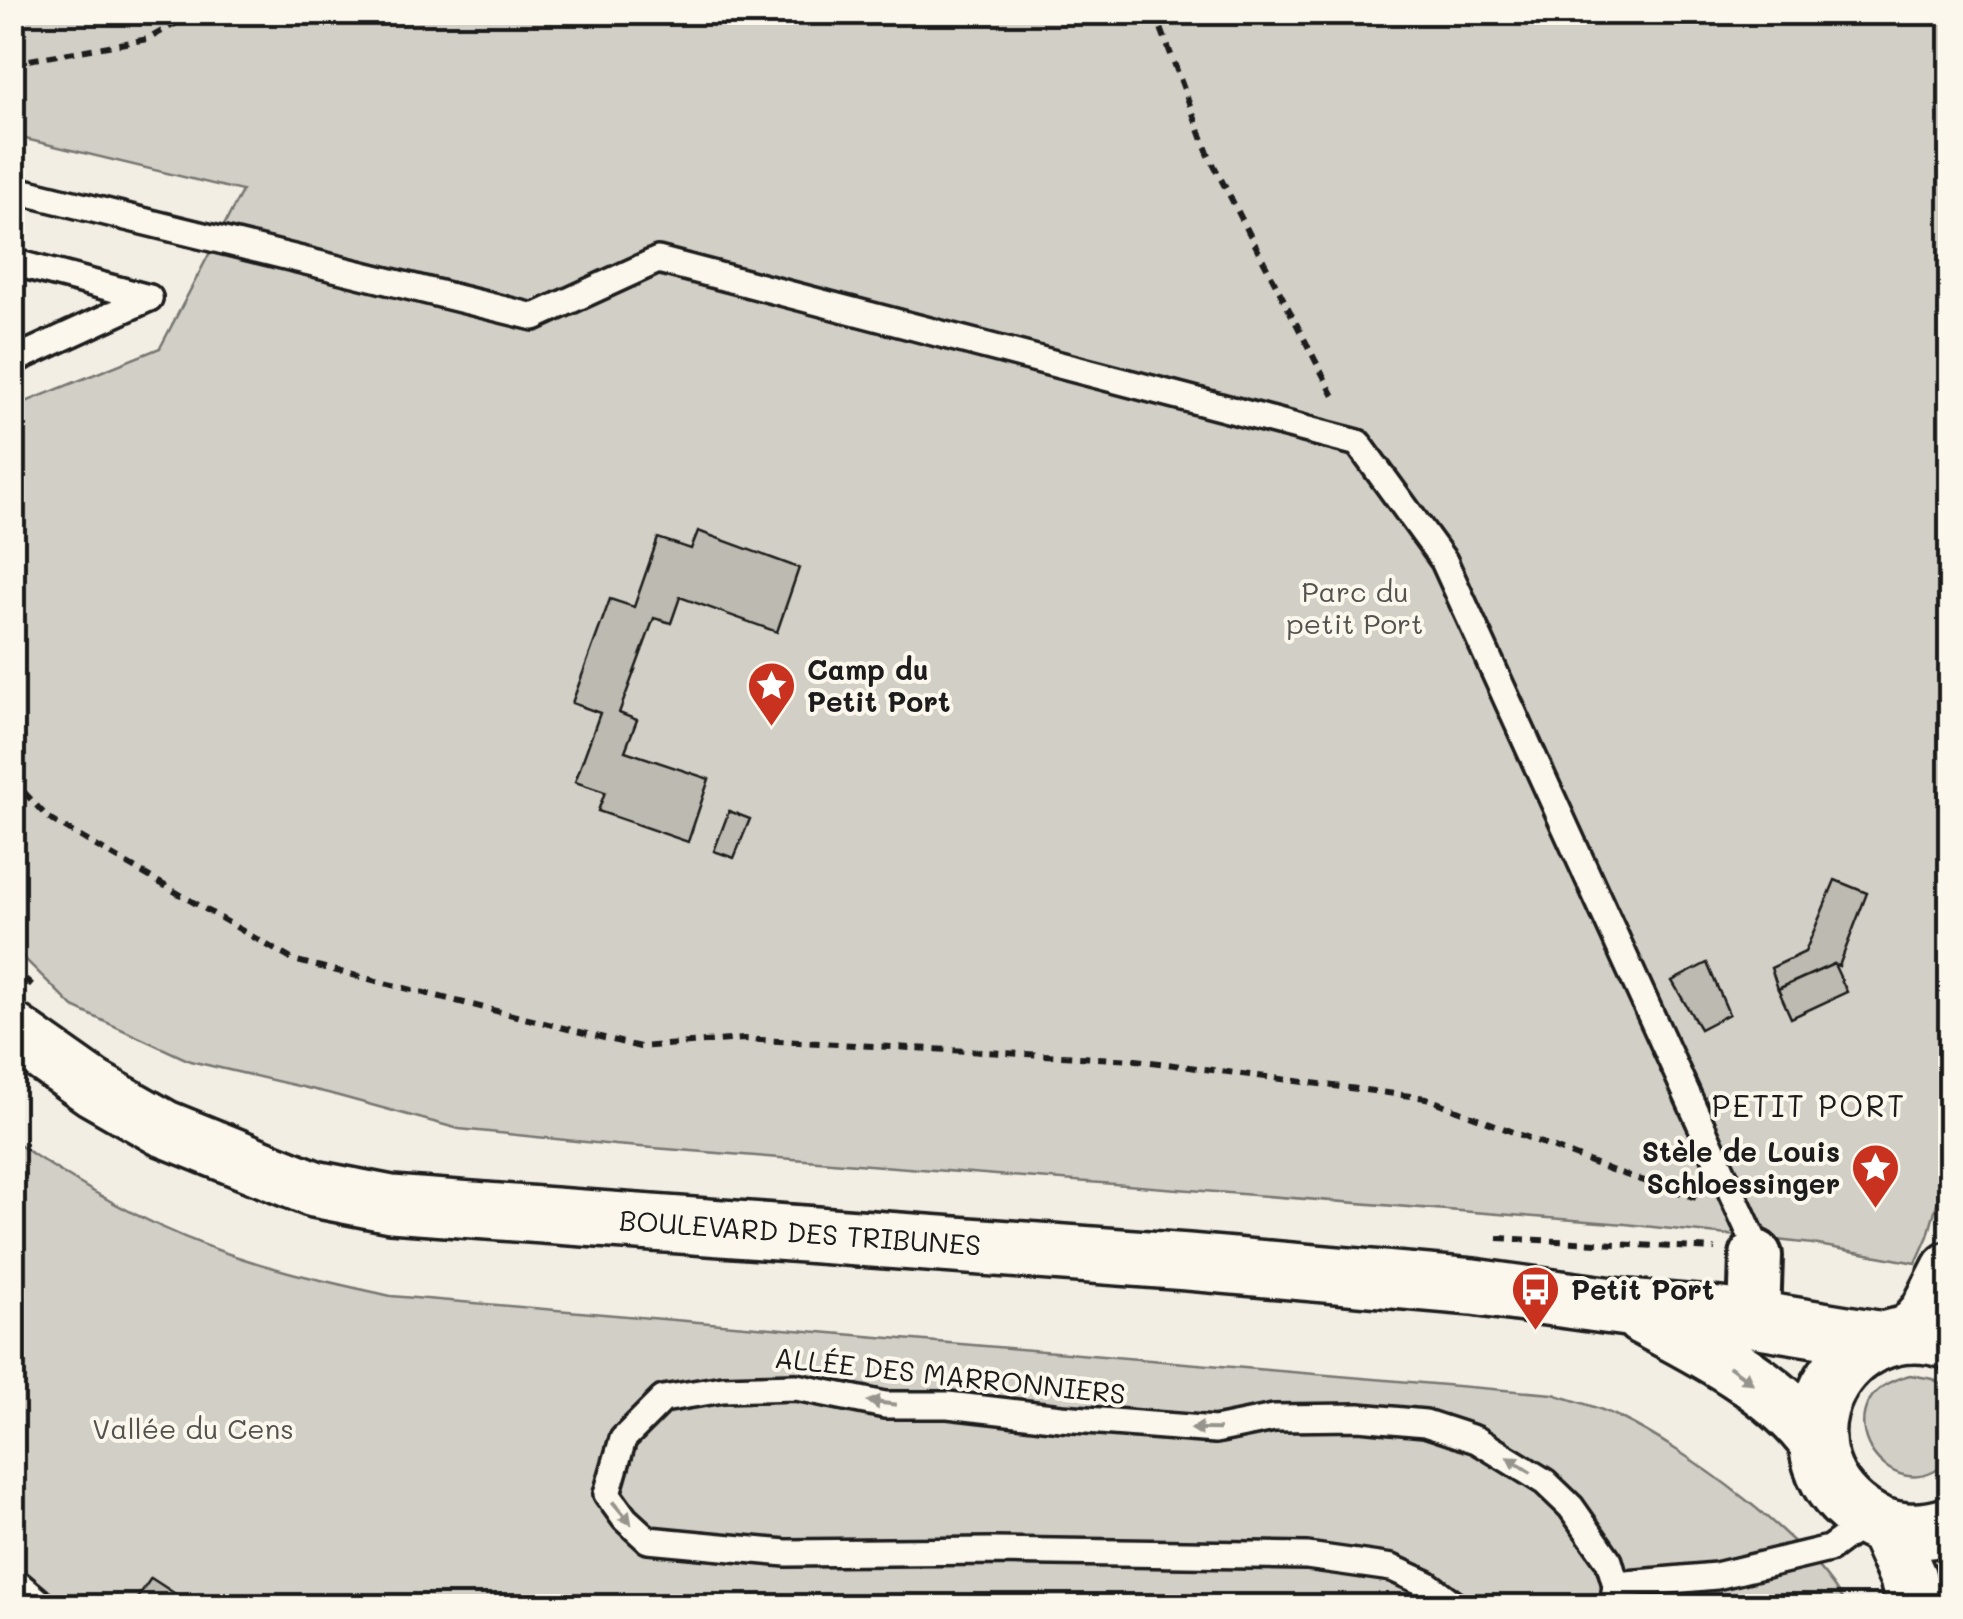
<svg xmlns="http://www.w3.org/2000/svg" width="1963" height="1619" font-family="Mali,sans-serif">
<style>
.green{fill:#d2cfc6;stroke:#777671;stroke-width:2.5}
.building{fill:#bdbab1;stroke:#1c1c1c;stroke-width:2.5}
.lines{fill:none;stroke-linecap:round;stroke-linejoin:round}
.lane-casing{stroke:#1c1c1c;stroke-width:32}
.street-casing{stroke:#1c1c1c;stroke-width:58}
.secondary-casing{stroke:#1c1c1c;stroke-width:62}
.path{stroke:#1c1c1c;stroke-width:6;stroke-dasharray:10 8;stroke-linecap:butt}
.lane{stroke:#fbf7ec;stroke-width:25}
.street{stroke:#fbf7ec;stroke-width:50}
.secondary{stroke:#fbf7ec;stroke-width:55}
.oneway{fill:#97948e}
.labels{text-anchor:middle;stroke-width:8;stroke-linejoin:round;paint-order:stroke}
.park-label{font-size:28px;fill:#53524f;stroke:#fbf7ec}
.poi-label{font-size:28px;font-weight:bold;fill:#1c1c1c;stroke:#fbf7ec;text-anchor:start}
.street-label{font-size:28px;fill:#1c1c1c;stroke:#fbf7ec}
.neighbourhood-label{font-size:30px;letter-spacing:2.5px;fill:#1c1c1c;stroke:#fbf7ec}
</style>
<rect width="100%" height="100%" fill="#f2eee4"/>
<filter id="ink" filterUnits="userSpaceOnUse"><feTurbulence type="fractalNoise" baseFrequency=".01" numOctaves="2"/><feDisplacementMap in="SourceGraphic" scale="20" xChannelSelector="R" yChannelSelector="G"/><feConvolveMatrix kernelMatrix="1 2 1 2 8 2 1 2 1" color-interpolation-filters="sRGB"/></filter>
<g filter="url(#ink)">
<g class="green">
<polygon points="13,13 1950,13 1950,785 1946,1073 1942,1185 1928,1236 1916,1263 1813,1244 1625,1224 615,1145 459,1129 328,1093 190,1061 73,1007 13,947 13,407 160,348 242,191 13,136"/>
<path d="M12,1140C73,1182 137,1220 207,1246C266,1269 329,1282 391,1296L1553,1394C1575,1401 1598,1407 1619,1417C1687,1450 1810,1539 1846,1606H13Z"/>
<path d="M1910,1375L1933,1379L1950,1391V1459C1891,1521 1811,1399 1910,1375Z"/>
</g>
<g class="building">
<polygon points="698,531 799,568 777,632 680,597 671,623 654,618 619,713 637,720 625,751 709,779 688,842 598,811 605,792 575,782 600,713 572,703 610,599 634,607 658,538 691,549"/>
<polygon points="729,811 750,819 734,858 714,851"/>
<polygon points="1835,880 1867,893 1839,966 1834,964 1778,989 1771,968 1805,952"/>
<polygon points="1707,963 1729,1014 1700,1029 1672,981"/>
<polygon points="1834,964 1847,992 1791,1018 1778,989"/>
<polygon points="151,1578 194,1606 132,1606"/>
</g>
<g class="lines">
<defs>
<g id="lane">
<polyline points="12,189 534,317 658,260 1358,443 1444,561 1752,1237 1756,1256"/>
<polyline points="12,262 149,298"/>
<polyline points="12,361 149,298"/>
<polyline points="12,1579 44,1606"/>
<polyline points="1456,1606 1427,1584 1392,1568 1307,1556 992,1551 786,1553 648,1540 625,1519 607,1494 623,1439 663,1399 723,1389 796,1387 885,1405 948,1405 1061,1418 1215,1430 1274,1418 1359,1417 1425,1423 1477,1440 1545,1482 1571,1507 1609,1561 1616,1585"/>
<polyline points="1613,1606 1616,1585 1716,1576 1829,1549 1868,1520"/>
</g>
<polyline id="street" points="1754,1319 1756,1256"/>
<g id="secondary">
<polyline points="12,1031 93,1088 163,1128 314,1189 391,1204 1188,1262 1473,1287 1627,1308 1754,1319 1883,1340"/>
<path d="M1643,1317C1703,1349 1776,1385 1817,1442"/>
<polyline points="1909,1335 1928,1313 1950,1270"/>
<path d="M1950,1341C1839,1304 1765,1447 1861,1515C1888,1534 1921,1535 1950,1525"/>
<polyline points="1885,1527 1908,1578 1914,1606"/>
</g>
</defs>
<use href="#lane" class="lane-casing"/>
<use href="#street" class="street-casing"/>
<use href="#secondary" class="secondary-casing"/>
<g class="path">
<polyline points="1155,12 1209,156 1337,402"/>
<polyline points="12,63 148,39 196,12"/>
<polyline points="12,779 48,818 293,960 640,1047 743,1039 1136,1060 1426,1098 1611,1170 1696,1198"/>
<polyline points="12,967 32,985"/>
<polyline points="1498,1238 1715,1249"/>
</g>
<use href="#lane" class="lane"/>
<use href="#street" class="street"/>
<use href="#secondary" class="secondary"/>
</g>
<defs><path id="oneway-solid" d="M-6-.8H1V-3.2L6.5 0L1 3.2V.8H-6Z" transform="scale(2.5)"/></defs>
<g class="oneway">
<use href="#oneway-solid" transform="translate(1741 1375) rotate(36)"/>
<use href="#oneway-solid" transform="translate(882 1403) rotate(-173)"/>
<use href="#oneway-solid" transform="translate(1205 1429) rotate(-179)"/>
<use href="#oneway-solid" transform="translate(1519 1465) rotate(-147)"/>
<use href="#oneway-solid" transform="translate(622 1513) rotate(50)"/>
</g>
</g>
<defs>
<symbol id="sight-pin" viewBox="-11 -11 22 30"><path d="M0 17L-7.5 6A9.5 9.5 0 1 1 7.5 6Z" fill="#c8321e" stroke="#fbf7ec"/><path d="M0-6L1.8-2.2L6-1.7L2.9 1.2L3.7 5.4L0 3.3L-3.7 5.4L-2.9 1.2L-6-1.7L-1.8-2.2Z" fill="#fff"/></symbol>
<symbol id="bus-pin" viewBox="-11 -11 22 30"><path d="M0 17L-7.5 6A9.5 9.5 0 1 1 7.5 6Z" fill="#c8321e" stroke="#fbf7ec"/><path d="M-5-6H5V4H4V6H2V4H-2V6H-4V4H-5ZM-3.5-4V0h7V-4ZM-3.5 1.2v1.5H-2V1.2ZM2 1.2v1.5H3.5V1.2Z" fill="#fff"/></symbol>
</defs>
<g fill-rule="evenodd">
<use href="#sight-pin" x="744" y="658" width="55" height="75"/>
<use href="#sight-pin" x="1848" y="1140" width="55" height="75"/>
<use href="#bus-pin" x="1508" y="1262" width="55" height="75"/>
</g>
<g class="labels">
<g class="park-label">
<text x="1355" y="602">Parc du<tspan x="1355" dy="32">petit Port</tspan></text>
<text x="193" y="1439">Vallée du Cens</text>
</g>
<g class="poi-label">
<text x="807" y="680">Camp du<tspan x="807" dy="32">Petit Port</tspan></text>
<text x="1840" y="1162" text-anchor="end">Stèle de Louis<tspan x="1840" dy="32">Schloessinger</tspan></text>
<text x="1571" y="1300">Petit Port</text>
</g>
<g class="street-label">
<text transform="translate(800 1233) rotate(4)" y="10">BOULEVARD DES TRIBUNES</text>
<text transform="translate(950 1376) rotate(6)" y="10">ALLÉE DES MARRONNIERS</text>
</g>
<g class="neighbourhood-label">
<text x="1809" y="1117">PETIT PORT</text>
</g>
</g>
<rect width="1963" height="1619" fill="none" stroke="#fbf7ec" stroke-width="50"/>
<rect x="25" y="25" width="1913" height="1569" fill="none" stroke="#1c1c1c" stroke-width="4" filter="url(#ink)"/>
</svg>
